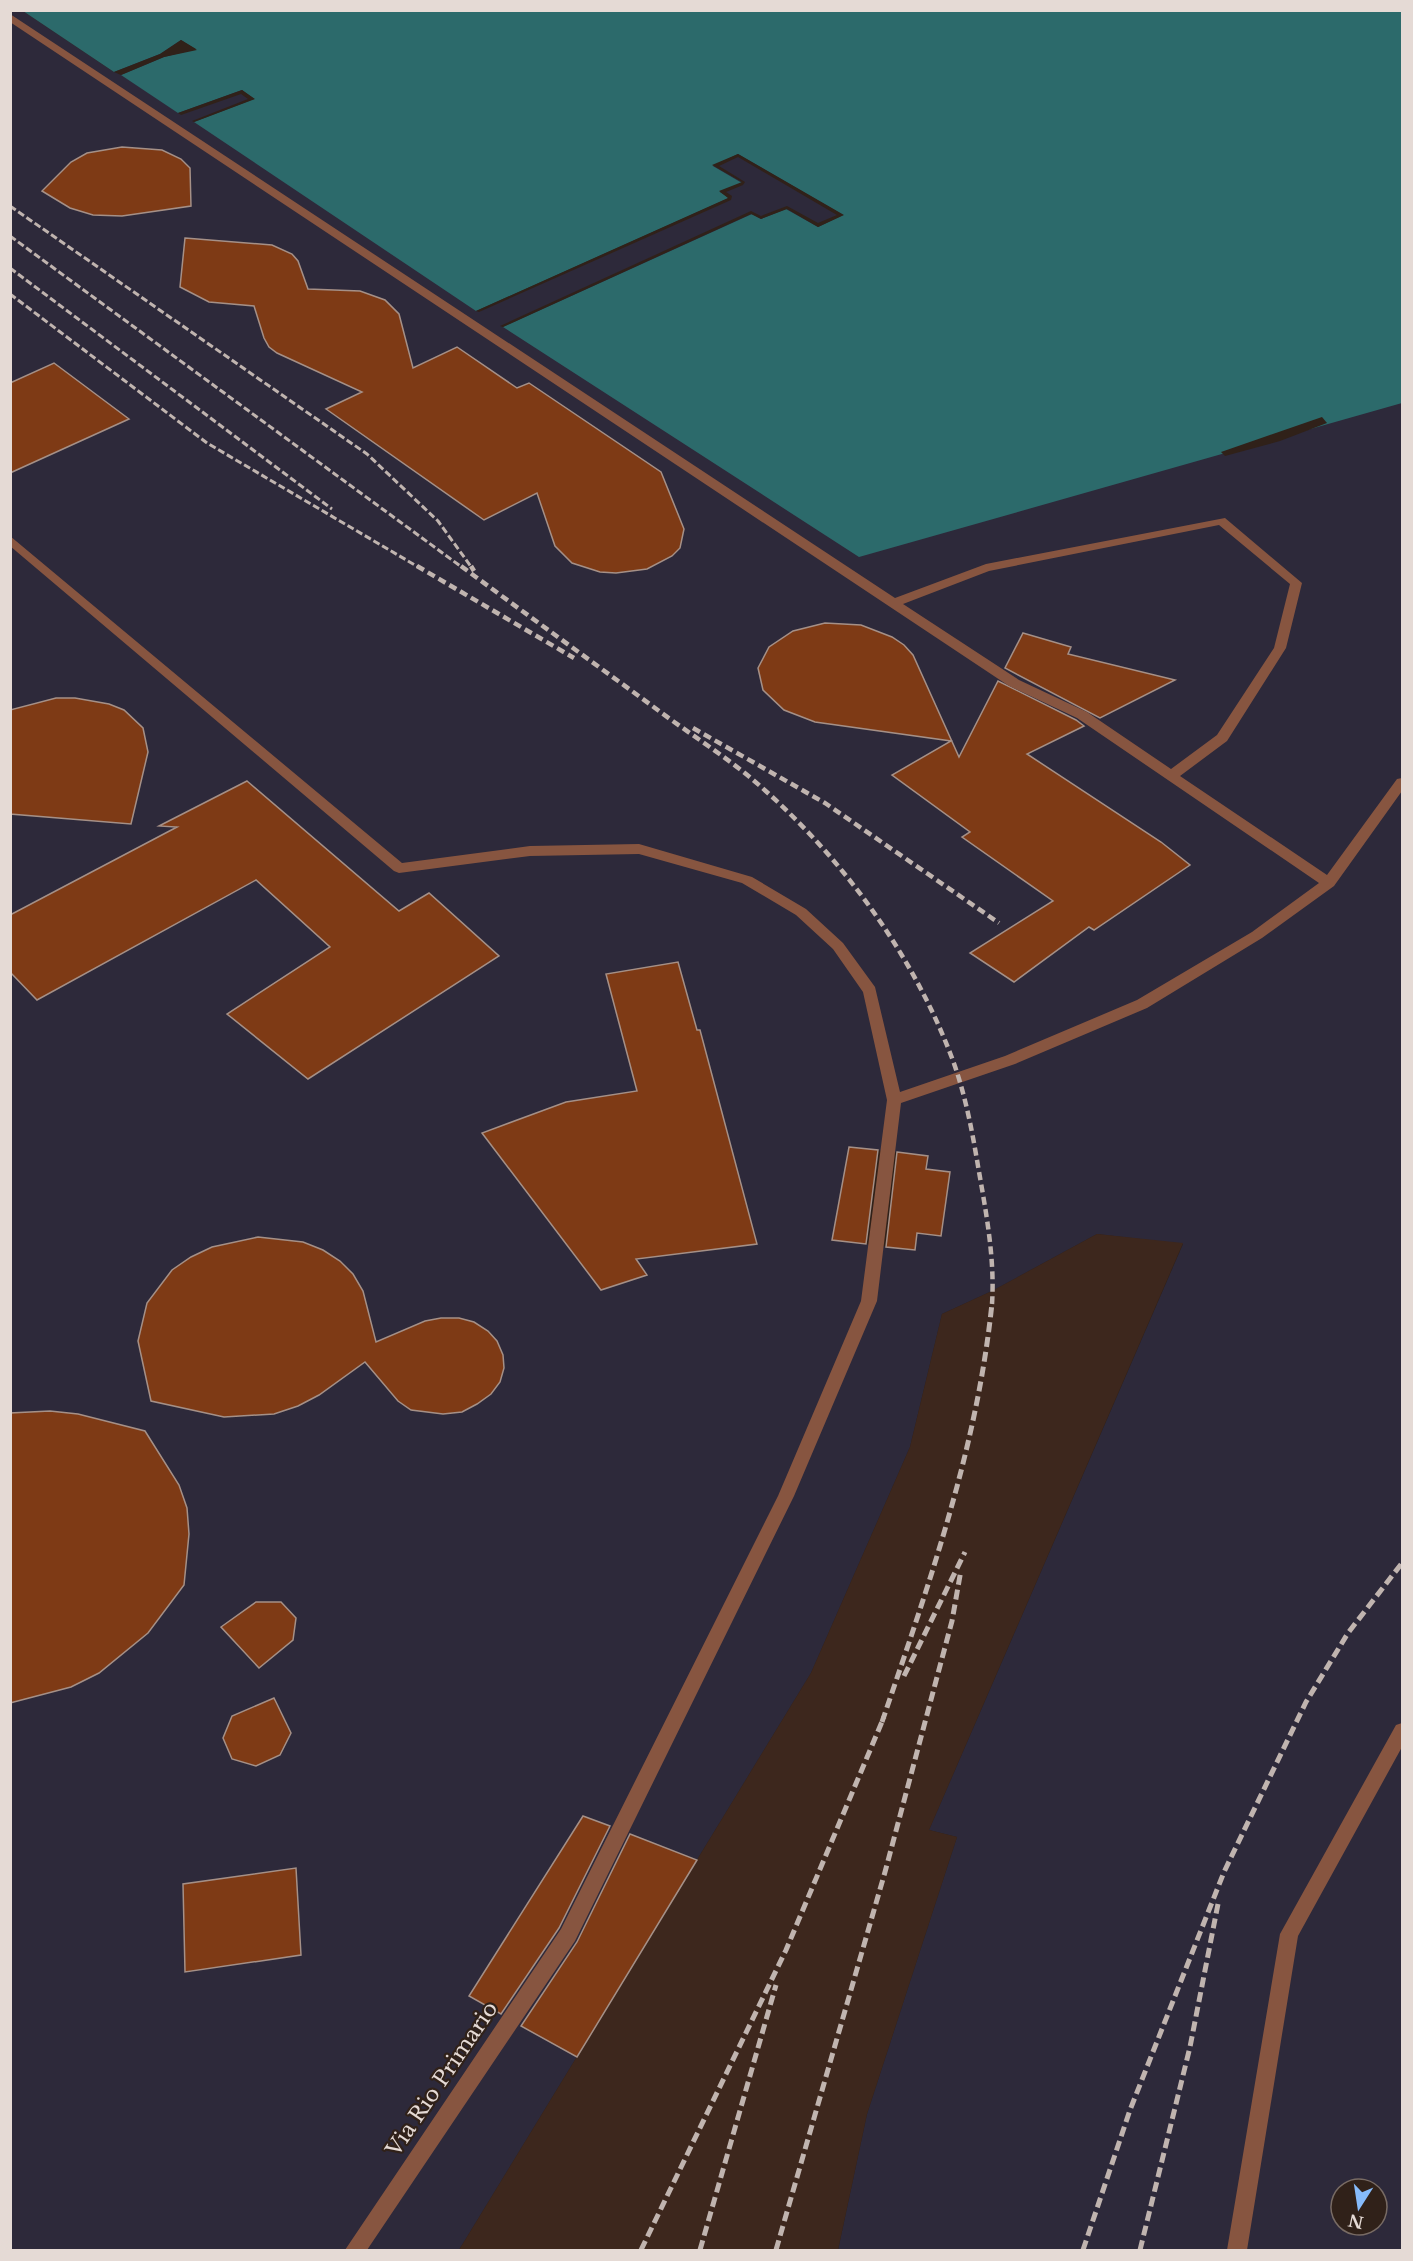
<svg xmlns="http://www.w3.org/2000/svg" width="1413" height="2261" font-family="'Libre Baskerville',serif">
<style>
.commercial{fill:#2d293a;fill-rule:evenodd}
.built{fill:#3d271d}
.water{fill:#2c6a6b}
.pier{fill:#302119}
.building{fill:#7e3a15;stroke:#a59087;stroke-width:1.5}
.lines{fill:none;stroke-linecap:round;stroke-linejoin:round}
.minor{fill:#875540;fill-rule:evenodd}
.rail-far2{stroke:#c0b4af;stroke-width:3;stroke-dasharray:7 3;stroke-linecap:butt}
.rail-far1{stroke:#c0b4af;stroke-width:4.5;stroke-dasharray:8 4.5;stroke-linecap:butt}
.rail{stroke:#c0b4af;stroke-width:5;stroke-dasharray:10 5;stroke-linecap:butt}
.labels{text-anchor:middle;stroke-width:4.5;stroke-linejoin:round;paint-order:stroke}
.near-street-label{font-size:21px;fill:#e5dad5;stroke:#302119}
</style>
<rect width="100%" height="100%" fill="#302119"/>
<path class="commercial" d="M11,11H23L114,72L181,40L242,90L476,311L728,198L719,191L712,165L738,154L844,215L818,227L761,219L1402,403V2250H838L867,2114L957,1837L929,1830L1183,1244L1097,1234L992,1291L942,1314L910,1447L811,1673L459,2250H11ZM849,1147L928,1156L926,1169L950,1172L941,1236L917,1233L915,1250L832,1240ZM1341,2189H1377V2225H1341Z"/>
<polygon class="built" points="1097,1234 1183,1243 929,1830 957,1837 867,2114 838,2250 459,2250 811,1673 910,1447 942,1314 992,1291"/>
<polygon class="water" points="23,11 1402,11 1402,403 859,557 503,327 752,214 761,219 786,209 818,227 843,215 738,154 713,166 742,183 720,192 729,198 476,311 194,122 254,99 242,90 178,113 121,75 164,57 196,49 181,40 160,54 114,72"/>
<g class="pier">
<polygon points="181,40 197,50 164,57 121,75 114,72 160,54"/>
<polygon points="242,90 255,99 194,122 192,121 248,99 241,94 181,115 178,113"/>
<polygon points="738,154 844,215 818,227 787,209 761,219 751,214 503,327 500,326 751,211 761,216 787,206 818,223 837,215 738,157 719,166 745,182 743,185 726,192 732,196 731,200 479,312 476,311 728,198 719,191 742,182 712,165"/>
<polygon points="1322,417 1327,423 1280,441 1225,456 1221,452"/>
</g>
<g class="building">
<polygon points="122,147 162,150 181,159 190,168 191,206 122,216 93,215 70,208 42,191 71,162 87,153"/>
<polygon points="185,238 272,245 292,254 298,261 308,289 360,291 385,300 399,314 413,368 457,347 517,388 529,383 661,472 684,529 680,548 672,556 647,569 616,573 600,572 572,563 555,546 537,493 484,520 326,409 362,392 277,353 269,347 264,338 254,306 209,302 180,287"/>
<polygon points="54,363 129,419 10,473 10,383"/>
<polygon points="825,623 861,625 892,637 904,645 913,655 959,757 998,681 1076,720 1084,726 1027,754 1161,842 1190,865 1094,930 1089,927 1014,982 970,953 1053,901 962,837 970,832 892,775 951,741 815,722 784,710 763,690 758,668 769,647 793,631"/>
<polygon points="1023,633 1071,647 1068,654 1175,680 1100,718 1005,668"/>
<polygon points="56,698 75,698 109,704 124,710 143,728 148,752 131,824 10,814 10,710"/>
<polygon points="247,781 399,911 429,893 499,956 308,1079 227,1014 330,947 256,880 37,1000 10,972 10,915 177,827 159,826"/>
<polygon points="678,962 697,1030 700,1030 757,1244 636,1259 647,1275 601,1290 482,1133 566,1102 637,1091 606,974"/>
<polygon points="849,1147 878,1150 866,1244 832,1240"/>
<polygon points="897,1152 928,1156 926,1169 950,1172 941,1236 917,1233 915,1250 886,1247"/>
<polygon points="258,1237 303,1242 323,1250 340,1261 353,1274 363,1291 376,1342 425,1321 441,1318 459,1318 474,1322 488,1331 497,1341 503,1355 504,1368 500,1382 491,1394 477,1404 462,1412 443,1414 411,1410 398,1401 365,1362 319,1395 298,1406 274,1414 224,1417 151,1401 138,1341 147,1303 172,1270 191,1257 212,1247"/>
<polygon points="50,1411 78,1414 145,1431 179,1485 187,1508 189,1534 184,1585 148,1633 99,1673 71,1687 10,1703 10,1413"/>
<polygon points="256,1602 281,1602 296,1618 293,1640 259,1668 221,1627"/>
<polygon points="274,1698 291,1733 280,1755 256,1766 232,1759 223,1738 232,1716"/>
<polygon points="583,1816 610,1826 559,1928 501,2014 469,1996"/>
<polygon points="630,1834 697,1860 577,2057 521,2026 577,1942"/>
<polygon points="296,1868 301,1955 185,1972 183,1884"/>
</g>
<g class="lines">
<g class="minor">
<path d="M10,14L895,598L986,564L1225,518L1302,583L1286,648L1227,741L1180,776L1327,875L1397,779L1402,778V791L1334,886L1262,938L1147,1008L1015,1064L901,1103L877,1301L794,1496L575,1941L367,2250H345L561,1929L778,1496L861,1301L887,1100L863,992L833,949L796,915L742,883L639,854L530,856L399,873L394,871L10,546V536L402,863L530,846L639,844L752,877L806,909L843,943L875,987L900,1092L1005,1056L1137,1000L1252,932L1319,883L1077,718L1009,686L10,22ZM1219,525L1290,584L1274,648L1217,735L1171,769L1087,712L1019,680L903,604L989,571Z"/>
<polygon points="1402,1723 1402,1747 1298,1936 1247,2250 1227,2250 1280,1934 1396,1725"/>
</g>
<g class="rail-far2">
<polyline points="10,206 367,454 438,521 472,568"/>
<polyline points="10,236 463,568"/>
<polyline points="10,268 332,509"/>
<polyline points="10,294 207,443 420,568"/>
</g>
<g class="rail-far1">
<polyline points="417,566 574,658"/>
<path d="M461,566C526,614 591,661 655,708C687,732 722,754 752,779C839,853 912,952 952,1058C965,1093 972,1130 978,1166C986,1212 995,1258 992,1304"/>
<polyline points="471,566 474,571"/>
<polyline points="693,728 825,803 999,923"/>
</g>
<g class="rail">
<polyline points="904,1676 965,1552"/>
<path d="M882,1722C929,1584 977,1449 992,1303"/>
<polyline points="641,2250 786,1950 884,1717"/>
<polyline points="700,2250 776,1985"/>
<polyline points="776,2250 885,1872 952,1621 961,1570"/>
<polyline points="1083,2250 1130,2110 1224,1872 1306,1702 1348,1633 1402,1563"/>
<polyline points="1140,2250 1190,2047 1218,1904"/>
</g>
</g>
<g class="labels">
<g class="near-street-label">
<text transform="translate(442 2079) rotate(-56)" y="7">Via Rio Primario</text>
</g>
</g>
<rect width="1413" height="2261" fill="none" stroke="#e5dad5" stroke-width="24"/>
<g transform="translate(1359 2207) rotate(192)"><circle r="28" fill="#302119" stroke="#786b64" stroke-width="1.5"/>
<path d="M0-4.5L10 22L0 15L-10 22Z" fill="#86bbfb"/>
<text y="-9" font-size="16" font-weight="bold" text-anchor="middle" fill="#e5dad5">N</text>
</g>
</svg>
